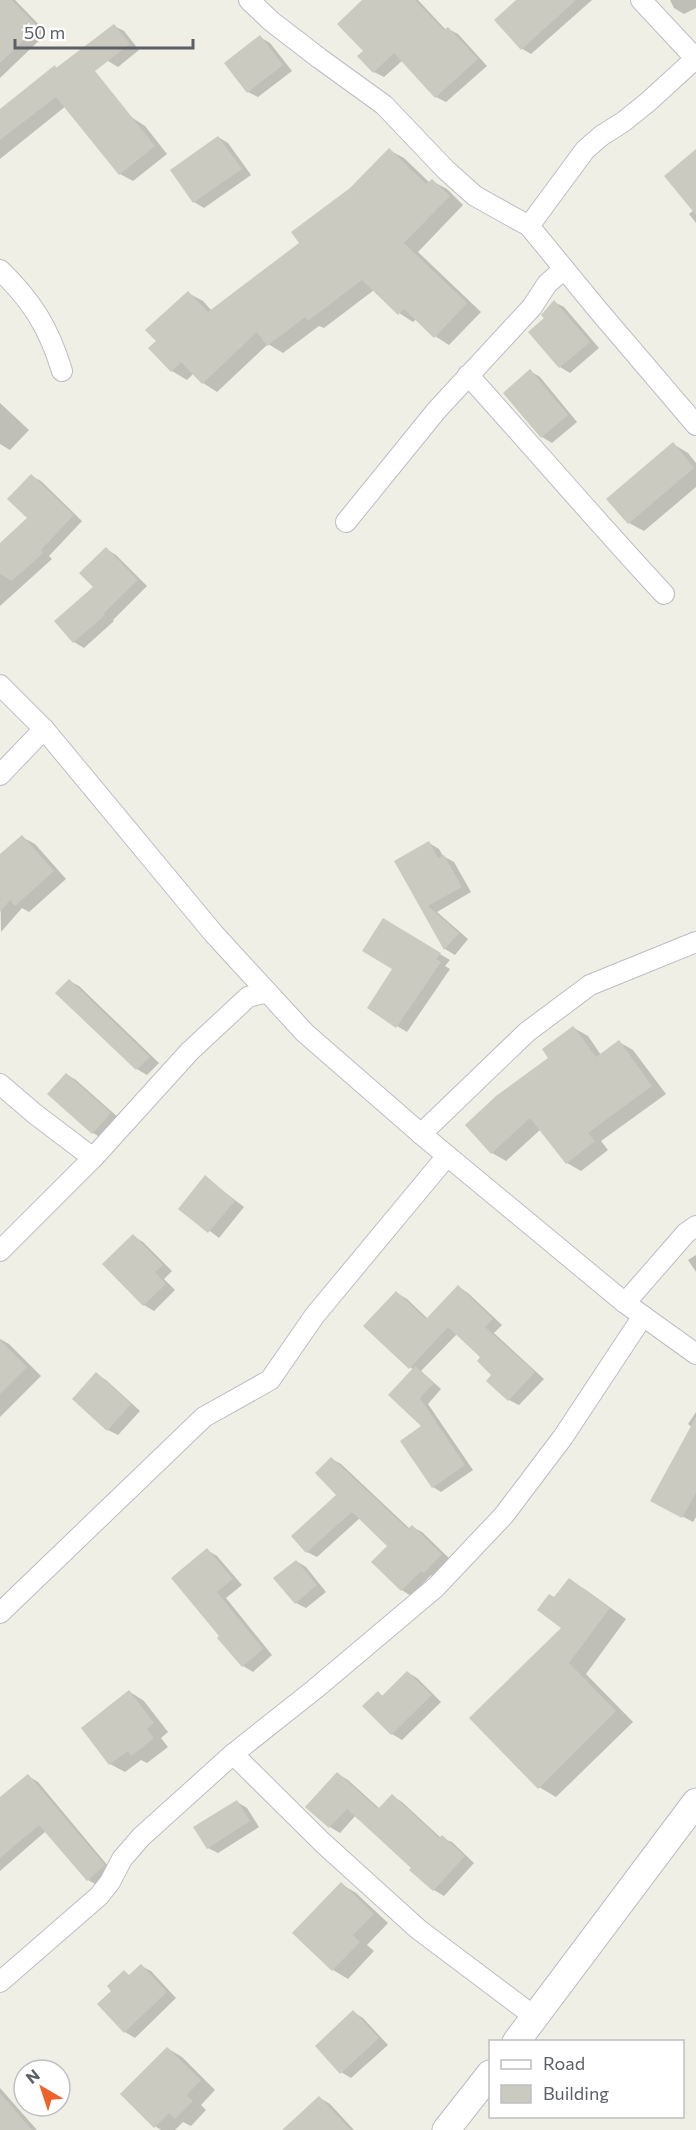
<svg xmlns="http://www.w3.org/2000/svg" width="696" height="2130" font-family="Commissioner,sans-serif">
<style>
.shadow{fill:#0003}
.building{fill:#cacac1}
.lines{fill:none;stroke-linecap:round;stroke-linejoin:round}
.street-casing{stroke:#bcbdc4;stroke-width:22}
.secondary-casing{stroke:#babcc3;stroke-width:29}
.street{stroke:#fff;stroke-width:20}
.secondary{stroke:#fff;stroke-width:27}
</style>
<rect width="100%" height="100%" fill="#efefe5"/>
<g class="shadow">
<polygon points="0,0 15,0 47,33 0,78"/>
<polygon points="365,0 418,0 446,30 448,29 458,34 487,66 446,102 436,97 403,60 384,77 374,72 365,51"/>
<polygon points="518,0 592,0 531,54 521,48"/>
<polygon points="670,0 696,0 696,8 684,14 674,8"/>
<polygon points="114,26 124,31 139,50 118,67 108,61"/>
<polygon points="260,37 270,43 292,71 258,97 248,92"/>
<polygon points="55,67 145,126 167,154 133,181 120,174 66,106 0,159 0,110"/>
<polygon points="218,137 228,143 251,175 204,208 194,202"/>
<polygon points="389,150 404,158 430,183 432,181 447,189 463,205 418,252 481,312 449,345 435,336 416,319 413,322 399,313 374,290 324,328 319,326 283,353 268,344 217,392 203,383 194,373 187,380 172,371 151,348 158,341 188,293 203,301 212,311 301,244"/>
<polygon points="696,151 696,223 689,214 694,210"/>
<polygon points="554,302 564,307 599,348 570,373 560,367 546,318"/>
<polygon points="530,371 540,377 577,422 552,443 542,437"/>
<polygon points="0,403 29,430 10,450 0,444"/>
<polygon points="673,444 688,453 696,463 696,487 644,531 629,523"/>
<polygon points="31,476 41,481 82,521 49,556 52,559 0,606 0,545 30,518"/>
<polygon points="106,549 116,555 147,586 113,620 114,621 84,648 74,642 95,587"/>
<polygon points="22,837 35,844 66,879 29,912 22,908 1,932 0,856"/>
<polygon points="429,843 439,849 443,856 454,862 471,892 437,912 468,939 455,955 445,949 396,862"/>
<polygon points="383,920 450,960 445,966 450,969 407,1032 397,1026 395,969"/>
<polygon points="69,981 79,986 159,1063 147,1075 137,1069"/>
<polygon points="574,1028 588,1036 601,1055 619,1042 633,1050 666,1094 601,1141 608,1150 581,1171 567,1163 541,1129 506,1161 492,1153 550,1058"/>
<polygon points="66,1074 76,1080 120,1119 103,1139 93,1133 49,1094"/>
<polygon points="205,1177 244,1207 219,1238 180,1208"/>
<polygon points="133,1236 143,1242 172,1271 164,1279 175,1290 154,1311 144,1305"/>
<polygon points="696,1255 696,1272 688,1260"/>
<polygon points="459,1287 468,1293 502,1325 494,1333 544,1379 519,1405 509,1400 483,1357 457,1334 421,1371 441,1389 428,1404 473,1470 441,1492 433,1487 414,1370 410,1367 397,1293 407,1299 428,1319"/>
<polygon points="0,1339 9,1344 41,1376 0,1417"/>
<polygon points="96,1374 106,1380 140,1411 118,1435 108,1430"/>
<polygon points="696,1412 696,1517 693,1522 652,1500 692,1427 688,1424"/>
<polygon points="332,1459 341,1464 410,1529 412,1527 422,1532 451,1560 434,1577 431,1575 411,1596 402,1590 373,1562 389,1546 360,1518 317,1557 307,1552 293,1536 338,1495"/>
<polygon points="207,1550 217,1556 242,1585 226,1598 272,1655 253,1672 243,1666 219,1638"/>
<polygon points="296,1561 306,1567 326,1592 306,1608 296,1603"/>
<polygon points="569,1580 586,1590 626,1619 586,1674 633,1722 556,1797 539,1787 563,1628 555,1599"/>
<polygon points="407,1672 417,1678 441,1702 402,1740 392,1734 364,1706 378,1693 383,1696"/>
<polygon points="130,1692 144,1701 168,1732 161,1738 168,1747 147,1763 141,1760 125,1772 110,1764"/>
<polygon points="338,1774 348,1780 380,1809 392,1796 402,1802 441,1838 452,1842 474,1863 444,1896 434,1890 413,1868 356,1815 340,1833 330,1827 307,1807"/>
<polygon points="28,1776 38,1782 113,1872 97,1885 88,1880 46,1831 0,1871 0,1808"/>
<polygon points="237,1802 247,1808 259,1827 218,1853 208,1848"/>
<polygon points="341,1884 356,1893 388,1923 367,1945 374,1951 348,1979 333,1970 294,1933"/>
<polygon points="141,1966 151,1971 176,1998 135,2038 125,2032 130,1976"/>
<polygon points="353,2012 363,2018 388,2045 351,2078 341,2072"/>
<polygon points="167,2048 182,2057 215,2090 201,2105 206,2110 191,2126 183,2122 175,2130 161,2130 155,2126"/>
<polygon points="0,2088 37,2130 0,2130"/>
<polygon points="320,2098 330,2104 354,2130 285,2130"/>
</g>
<g class="building">
<polygon points="0,0 12,0 38,27 0,63"/>
<polygon points="362,0 415,0 444,30 448,27 478,59 435,98 394,53 373,73 357,56 363,51 337,24"/>
<polygon points="516,0 576,0 521,50 494,20"/>
<polygon points="114,24 130,44 95,71 155,146 119,175 56,97 0,140 0,109 55,65 56,68"/>
<polygon points="260,35 283,65 247,93 224,63"/>
<polygon points="218,136 242,169 193,203 170,170"/>
<polygon points="389,148 426,184 432,179 450,196 404,243 467,303 434,338 404,309 398,315 362,280 308,321 305,317 267,346 257,332 202,384 181,362 171,372 148,348 156,341 145,330 188,291 208,312 299,243 291,232 350,188"/>
<polygon points="696,149 696,215 664,176"/>
<polygon points="554,300 590,342 559,368 528,332 544,318 541,315"/>
<polygon points="530,369 568,415 541,438 503,393"/>
<polygon points="673,442 694,468 628,524 606,499"/>
<polygon points="31,474 74,515 41,550 43,553 12,581 0,574 0,543 27,518 7,499"/>
<polygon points="106,547 138,580 104,613 105,615 73,643 54,621 93,587 79,573"/>
<polygon points="22,835 54,871 15,906 10,900 0,912 0,854"/>
<polygon points="429,841 438,858 444,855 462,887 428,906 459,933 444,950 394,861"/>
<polygon points="383,918 441,953 436,959 441,962 396,1028 367,1008 392,969 362,951"/>
<polygon points="69,979 150,1057 136,1070 55,993"/>
<polygon points="573,1026 596,1057 619,1040 652,1086 588,1133 595,1141 566,1164 530,1118 491,1154 465,1125 496,1096 548,1058 542,1049"/>
<polygon points="66,1073 111,1113 92,1134 47,1094"/>
<polygon points="205,1175 235,1201 208,1233 178,1209"/>
<polygon points="133,1234 163,1265 155,1272 166,1284 143,1306 102,1264"/>
<polygon points="458,1285 493,1319 485,1327 535,1372 508,1401 486,1381 491,1375 477,1361 480,1357 448,1327 409,1369 363,1326 396,1291 426,1319"/>
<polygon points="0,1340 27,1367 0,1394"/>
<polygon points="415,1366 434,1383 420,1398 465,1465 432,1488 400,1441 421,1426 388,1395"/>
<polygon points="96,1372 131,1404 107,1431 72,1399"/>
<polygon points="696,1417 696,1493 682,1518 650,1501"/>
<polygon points="331,1457 408,1529 412,1525 442,1554 424,1573 421,1571 401,1591 371,1562 387,1546 352,1512 306,1553 291,1536 336,1495 315,1473"/>
<polygon points="207,1548 233,1579 217,1592 263,1649 242,1667 217,1638 219,1636 171,1578"/>
<polygon points="296,1560 317,1585 295,1604 273,1578"/>
<polygon points="569,1578 610,1608 569,1663 616,1711 538,1789 469,1718 561,1628 537,1610 549,1594 554,1597"/>
<polygon points="407,1671 432,1695 391,1735 362,1706 378,1691 382,1696"/>
<polygon points="129,1690 154,1723 147,1729 154,1738 131,1756 128,1751 109,1765 81,1728"/>
<polygon points="337,1772 378,1809 392,1794 439,1838 442,1835 465,1856 433,1891 409,1870 411,1868 347,1809 329,1828 305,1807"/>
<polygon points="28,1774 105,1865 87,1881 39,1825 0,1858 0,1797"/>
<polygon points="237,1800 250,1821 207,1849 193,1827"/>
<polygon points="341,1882 374,1914 353,1935 360,1942 332,1971 292,1933"/>
<polygon points="141,1964 167,1992 124,2033 97,2004 111,1991 107,1986 124,1970 129,1975"/>
<polygon points="353,2010 379,2038 340,2074 315,2046"/>
<polygon points="167,2047 201,2080 187,2095 193,2101 175,2119 169,2113 154,2128 120,2094"/>
<polygon points="0,2093 32,2130 0,2130"/>
<polygon points="319,2096 351,2130 282,2130"/>
</g>
<g class="lines">
<defs>
<g id="street">
<polyline points="249,0 271,21 319,58 384,105 446,170 475,196 529,226"/>
<polyline points="641,0 696,59"/>
<polyline points="696,58 648,102 623,122 601,136 585,150 529,226 598,310 696,425"/>
<path d="M0,270C32,301 49,328 62,371"/>
<path d="M468,375C534,448 597,522 664,594"/>
<polyline points="346,522 436,411 532,307 547,284 564,269"/>
<polyline points="0,685 44,729 214,934 305,1033 421,1134 625,1303 696,1354"/>
<polyline points="0,775 44,729"/>
<polyline points="0,1084 35,1114 93,1158"/>
<polyline points="421,1134 527,1032 590,985 696,942"/>
<polyline points="0,1251 93,1158 190,1051 248,997 267,992"/>
<polyline points="625,1303 686,1233 696,1226"/>
<polyline points="0,1613 204,1417 270,1380 315,1315 447,1156"/>
<polyline points="233,1754 323,1843 418,1929 535,2017"/>
<polyline points="0,1982 99,1896 110,1882 122,1859 141,1837 233,1754 315,1689 436,1587 504,1515 563,1437 643,1316"/>
</g>
<g id="secondary">
<polyline points="516,2042 696,1802"/>
<polyline points="446,2130 490,2074"/>
</g>
</defs>
<use href="#street" class="street-casing"/>
<use href="#secondary" class="secondary-casing"/>
<use href="#street" class="street"/>
<use href="#secondary" class="secondary"/>
</g>
<rect x="489" y="2040" width="195" height="78" fill="#ffffff" stroke="#bebfc2" stroke-width="1.5"/>
<rect x="501" y="2060" width="30" height="9" fill="#ffffff" stroke="#bebfc2" stroke-width="1.5"/>
<text x="543" y="2070" font-size="18" fill="#5c5f66">Road</text>
<rect x="501" y="2085" width="30" height="18" fill="#cacac1" stroke="#bebfc2" stroke-width="1.5"/>
<text x="543" y="2100" font-size="18" fill="#5c5f66">Building</text>
<g transform="translate(42 2088) rotate(321)"><circle r="28" fill="#ffffff" stroke="#bebfc2" stroke-width="1.5"/>
<path d="M0-4.5L10 22L0 15L-10 22Z" fill="#ef622b"/>
<text y="-9" font-size="16" font-weight="bold" text-anchor="middle" fill="#5c5f66">N</text>
</g>
<path d="M15 39v9h178v-9" fill="none" stroke="#5c5f66" stroke-width="3"/>
<text x="24" y="39" font-size="18" fill="#5c5f66" stroke="#ffffff" stroke-width="4.5" paint-order="stroke">50 m</text>
</svg>
